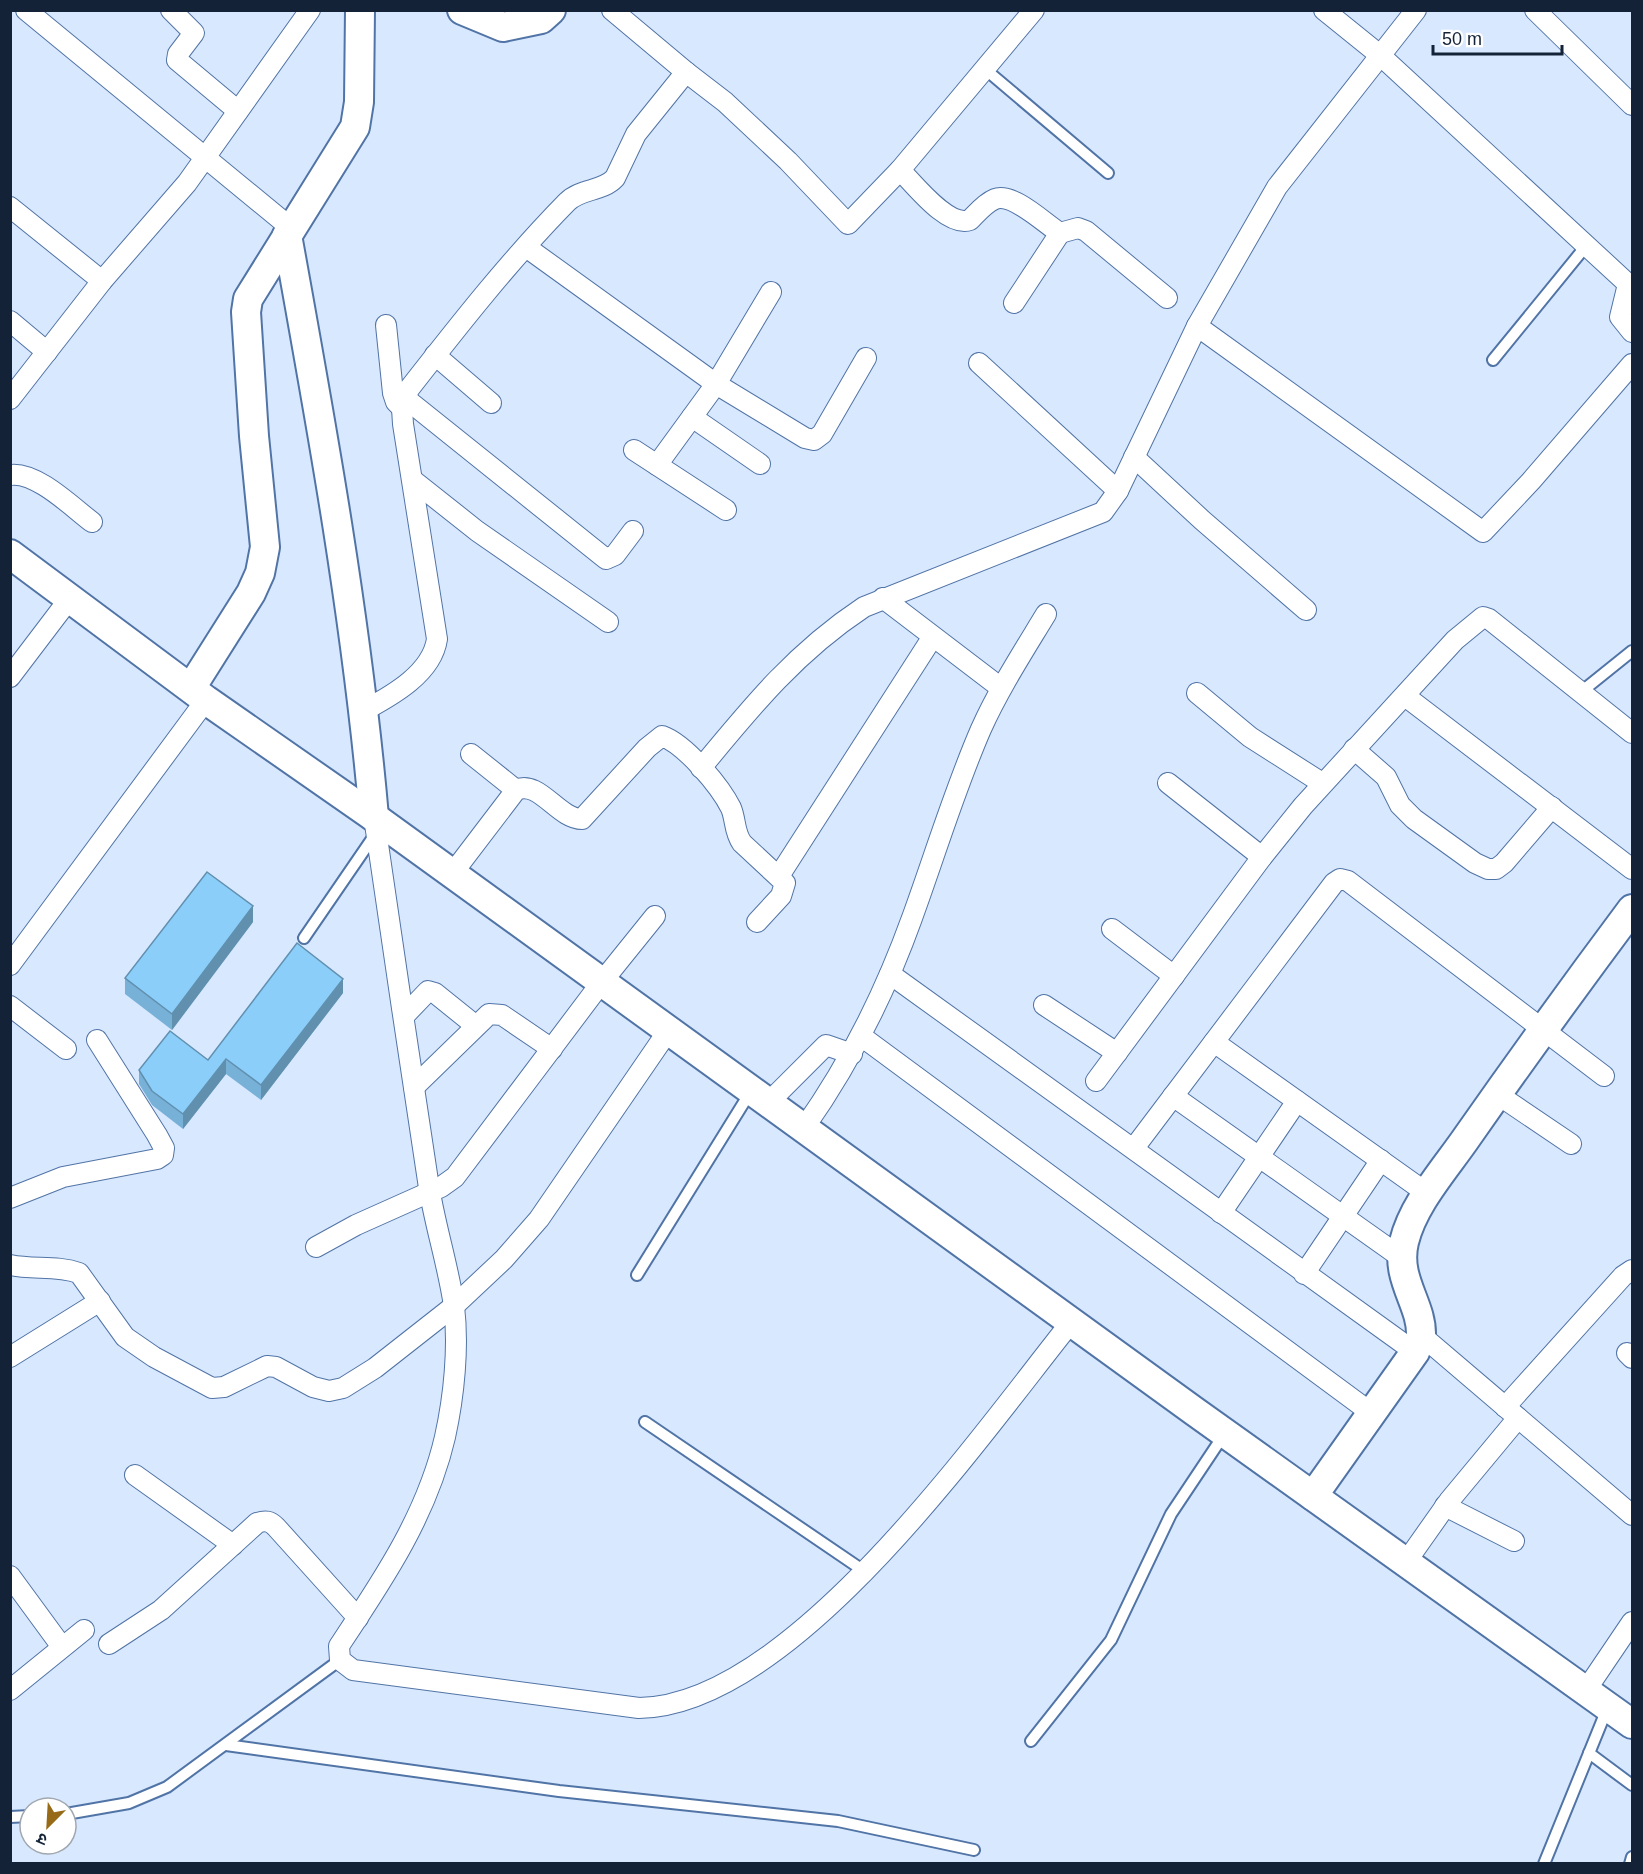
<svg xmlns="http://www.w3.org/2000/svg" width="1643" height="1874" font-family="Helvetica,'Noto Sans Devanagari',sans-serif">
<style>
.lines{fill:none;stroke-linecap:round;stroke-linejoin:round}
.lane-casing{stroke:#5174a6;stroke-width:14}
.street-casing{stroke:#5174a6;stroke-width:22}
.secondary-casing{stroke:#5174a6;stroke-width:32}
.lane{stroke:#fff;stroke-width:10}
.street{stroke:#fff;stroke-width:20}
.secondary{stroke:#fff;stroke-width:28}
.wall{fill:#78b1d7}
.shaded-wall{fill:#6190af}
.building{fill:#8bcefa;stroke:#6190af;stroke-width:1.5}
</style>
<rect width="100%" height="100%" fill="#d8e8ff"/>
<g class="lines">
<defs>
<g id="lane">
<polyline points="985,69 1108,173"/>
<polyline points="1493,360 1586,246"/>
<polyline points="1581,692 1632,651"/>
<polyline points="304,938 376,833"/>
<polyline points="637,1275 751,1091"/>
<polyline points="645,1422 864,1571"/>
<polyline points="1031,1741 1111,1640 1171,1514 1225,1433"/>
<polyline points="226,1745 559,1791 838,1821 974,1850"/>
<polyline points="1589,1753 1632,1785"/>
<polyline points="66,1814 129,1803 167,1787 340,1660"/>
<polyline points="10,1817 30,1816"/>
<polyline points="1544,1864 1607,1709"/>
<polyline points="1630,1864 1632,1857"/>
</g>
<g id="street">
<polyline points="26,10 291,228"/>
<polyline points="171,10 194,33 178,54 177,60 238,111"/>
<polyline points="612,10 686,72"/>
<polyline points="1324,10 1381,56 1628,284 1620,317 1632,332"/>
<polyline points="1535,10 1632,105"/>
<path d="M900,170C915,185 948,228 970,220C977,213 985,203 995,199C1013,192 1045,224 1060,233L1078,228L1086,231L1167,298"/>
<polyline points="10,207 102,281"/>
<polyline points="526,247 716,384 805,438 814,440 822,434 866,358"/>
<polyline points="1014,303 1060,233"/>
<polyline points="10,321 47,352"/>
<polyline points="386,325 393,393 396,402 402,408"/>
<polyline points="1197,326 1483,532 1531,481 1632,364"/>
<polyline points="435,355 491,403"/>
<polyline points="979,363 1118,491"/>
<polyline points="405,398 606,559 615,555 633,531"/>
<polyline points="10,399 102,281 187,183 310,10"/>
<polyline points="692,417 760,464"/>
<polyline points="634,450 726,510"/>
<polyline points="1134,457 1202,520 1306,610"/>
<polyline points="657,465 716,384 771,292"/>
<path d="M10,475C36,471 72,507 92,522"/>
<polyline points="414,481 477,531 608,622"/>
<polyline points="883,598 1001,688"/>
<polyline points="10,677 70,598"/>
<polyline points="1197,693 1250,737 1322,783"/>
<polyline points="1405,696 1632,869"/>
<path d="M365,710C393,695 432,673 437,639L403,424L402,408L409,389C459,325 510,260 567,202C581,188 602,192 615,178L636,134L686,72L725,102L788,161L848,224L900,170L1034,10"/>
<polyline points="1354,749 1386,777 1400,805 1414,819 1475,863 1488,869 1496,869 1504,863 1552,807"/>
<polyline points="471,754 516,790"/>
<path d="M701,768C752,706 796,652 864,607L1103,512L1118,491L1197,326L1277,187L1416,10"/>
<polyline points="1168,783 1262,857"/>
<path d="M374,817C391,938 410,1060 428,1181C434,1223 448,1264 454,1306C459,1347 454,1396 445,1437C427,1515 383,1580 339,1646L340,1660L353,1670L639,1708C793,1706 981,1434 1072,1321"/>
<path d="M452,874L516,790C539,779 558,819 582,819L647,748L662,736C685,744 720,786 731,808C736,820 734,832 742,843L785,883L781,896L757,922"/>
<polyline points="779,876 932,638"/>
<polyline points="1112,929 1174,976"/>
<polyline points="10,965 206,700"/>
<polyline points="890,974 1415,1352"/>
<polyline points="1044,1005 1117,1053"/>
<polyline points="10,1006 66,1049"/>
<polyline points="404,1016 428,991 435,993 476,1026"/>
<polyline points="861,1036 1370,1412"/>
<polyline points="1214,1042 1428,1194"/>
<polyline points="1096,1081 1262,857 1303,806 1455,640 1483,617 1489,619 1632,733"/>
<polyline points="414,1087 489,1014 502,1015 552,1049"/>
<polyline points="1497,1094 1571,1144"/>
<polyline points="1173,1096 1402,1258"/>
<polyline points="768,1103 826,1045 852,1054"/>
<path d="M804,1128C850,1063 885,993 912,918C935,855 954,791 981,729C999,689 1023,652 1046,614"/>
<polyline points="1134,1148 1334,883 1340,879 1348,881 1604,1076"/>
<polyline points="10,1198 63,1177 157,1159 163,1155 164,1148 157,1135 97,1040"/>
<polyline points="1221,1213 1297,1101"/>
<polyline points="316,1247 356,1225 441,1187 455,1177 601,983 655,916"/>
<path d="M10,1265C33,1270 57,1265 79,1273L125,1337L154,1357L212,1388L224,1387L267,1366L276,1367L313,1387L329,1391L343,1388L375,1368L454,1306L504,1259L539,1219L668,1031"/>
<polyline points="1304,1274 1381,1160"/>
<polyline points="1421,1335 1632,1515"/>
<polyline points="1627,1353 1632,1358"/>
<polyline points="10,1357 100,1301"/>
<polyline points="1505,1407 1623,1276 1632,1270"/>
<polyline points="135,1475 233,1545"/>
<polyline points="1445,1506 1514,1541"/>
<polyline points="1406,1562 1449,1501 1518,1418"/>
<polyline points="10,1576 62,1647"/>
<path d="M109,1644L161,1610L257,1523C266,1520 270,1521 276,1527L358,1618"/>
<polyline points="10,1690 84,1630"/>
<polyline points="1586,1690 1632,1622"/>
</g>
<g id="secondary">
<polyline points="462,10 503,27 541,19 551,10"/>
<path d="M287,235C322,428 357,621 374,817"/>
<polyline points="10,554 206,700 374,817 1194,1411 1632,1724"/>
<polyline points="191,688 251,593 260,573 265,547 254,436 246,312 248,299 355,127 359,102 360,10"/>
<path d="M1313,1496L1415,1352C1417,1347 1421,1340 1421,1335C1422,1304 1395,1279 1404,1242C1413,1204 1445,1169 1467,1137C1521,1060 1576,984 1632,909"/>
</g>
</defs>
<use href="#lane" class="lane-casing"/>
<use href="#street" class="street-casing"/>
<use href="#secondary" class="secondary-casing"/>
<use href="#lane" class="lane"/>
<use href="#street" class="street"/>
<use href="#secondary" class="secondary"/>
</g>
<g class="wall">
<polygon points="253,922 172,1030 125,994 125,978"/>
<polygon points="343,993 261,1100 226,1074 183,1129 152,1105 139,1084 139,1070 208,1060"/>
</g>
<g class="shaded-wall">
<polygon points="253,906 253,922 172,1030 172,1014"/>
<polygon points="343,979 343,993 261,1100 261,1085"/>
<polygon points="226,1059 226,1074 183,1129 183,1114"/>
</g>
<g class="building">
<polygon points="207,872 253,906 172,1014 125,978"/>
<polygon points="297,943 343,979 261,1085 226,1059 183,1114 152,1091 139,1070 170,1031 208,1060"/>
</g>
<rect width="1643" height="1874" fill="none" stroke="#132236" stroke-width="24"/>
<g transform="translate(48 1826) rotate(204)"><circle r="28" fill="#ffffff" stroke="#a1a7af" stroke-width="1.5"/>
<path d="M0-4.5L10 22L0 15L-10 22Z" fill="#966a17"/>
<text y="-9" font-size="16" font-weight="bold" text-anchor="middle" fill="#132236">उ</text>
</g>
<path d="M1433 45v9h129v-9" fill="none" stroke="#132236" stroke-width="3"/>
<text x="1442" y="45" font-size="18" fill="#132236" stroke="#ffffff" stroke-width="4.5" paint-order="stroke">50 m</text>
</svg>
